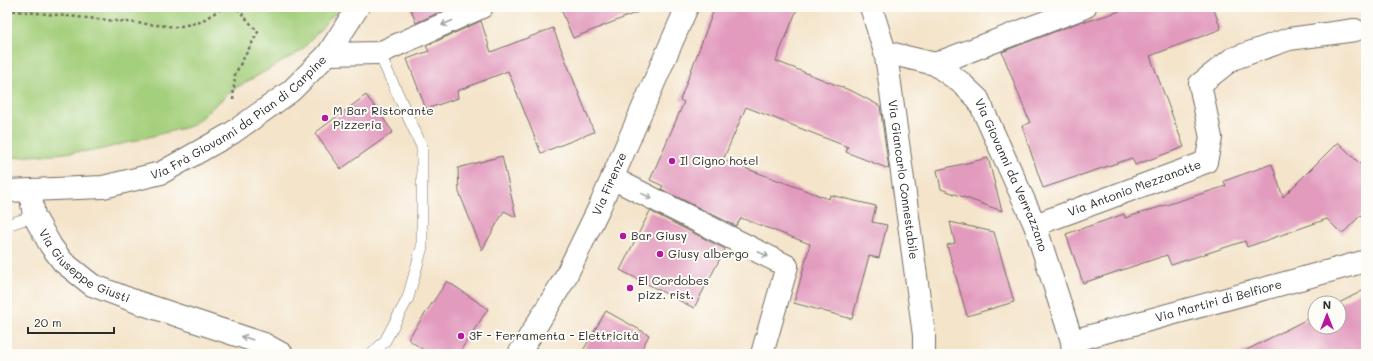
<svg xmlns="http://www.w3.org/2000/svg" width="1373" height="361" font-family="Mali,sans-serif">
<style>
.green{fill:#a4cf7c;stroke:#687d54}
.building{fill:#e29abd}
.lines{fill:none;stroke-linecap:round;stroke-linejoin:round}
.lane-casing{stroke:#716c63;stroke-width:12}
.street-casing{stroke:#716c63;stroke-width:24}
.secondary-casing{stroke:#716c63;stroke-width:24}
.path{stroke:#716c63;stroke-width:2.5;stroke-dasharray:3 3;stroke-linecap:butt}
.lane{stroke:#fff;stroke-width:11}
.street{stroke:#fff;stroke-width:22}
.secondary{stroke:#fff;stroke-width:22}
.oneway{stroke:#a0a0a0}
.poi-dot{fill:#b5179e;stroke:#fdfcf7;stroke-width:1.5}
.labels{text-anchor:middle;stroke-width:4;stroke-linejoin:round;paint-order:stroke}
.poi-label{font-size:12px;fill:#2b2b2b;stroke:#fdfcf7;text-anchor:start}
.street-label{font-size:12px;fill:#2b2b2b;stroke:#fdfcf7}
</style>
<rect width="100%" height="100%" fill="#fdfcf7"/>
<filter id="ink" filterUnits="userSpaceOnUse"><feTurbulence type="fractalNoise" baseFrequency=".025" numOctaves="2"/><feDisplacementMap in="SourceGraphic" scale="8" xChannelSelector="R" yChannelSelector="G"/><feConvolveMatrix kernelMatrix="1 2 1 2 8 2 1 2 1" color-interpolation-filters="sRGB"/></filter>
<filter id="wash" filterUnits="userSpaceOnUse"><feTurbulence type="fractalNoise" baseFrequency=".012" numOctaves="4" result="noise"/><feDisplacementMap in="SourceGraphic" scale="16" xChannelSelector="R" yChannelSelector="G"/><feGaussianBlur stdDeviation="0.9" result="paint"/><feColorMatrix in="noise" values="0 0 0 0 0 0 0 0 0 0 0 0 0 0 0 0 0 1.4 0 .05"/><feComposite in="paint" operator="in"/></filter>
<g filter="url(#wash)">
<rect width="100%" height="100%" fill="#f4e4ca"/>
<polygon class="green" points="7,7 340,7 301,51 234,89 191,126 99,150 7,158"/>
<g id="blocks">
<g class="building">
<polygon points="410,7 451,7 416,23"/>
<polygon points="560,7 648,7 648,8 573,38"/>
<polygon points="715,7 798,7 776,61 854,92 880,106 889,169 846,152 848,147 746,107 723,160 829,199 830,195 876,206 872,222 887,225 879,258 869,256 852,319 794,303 810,244 741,218 736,226 661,189 663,186 650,180 684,102 680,100"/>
<polygon points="1133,7 1213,7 1221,29 1150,56 1184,147 1135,165 1132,158 1043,188 1022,126 1030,123 1002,52 1085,20 1085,22"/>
<polygon points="481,21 491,52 553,28 594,132 541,153 508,71 457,91 458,98 426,109 407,59 429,51 426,46"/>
<polygon points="366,95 393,132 341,169 315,133"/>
<polygon points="1338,142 1366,170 1366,210 1342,234 1327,219 1247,247 1245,241 1171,265 1167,255 1083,283 1066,234 1124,214 1125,218 1226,186 1224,181 1272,164 1283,197"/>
<polygon points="502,156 516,217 504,211 482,250 459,192 458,168"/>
<polygon points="988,158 1002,211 941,189 937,170"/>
<polygon points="650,211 725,249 694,308 620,270"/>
<polygon points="950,222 994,232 1014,302 967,316 947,245 955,243"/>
<polygon points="447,281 488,309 458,354 429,354 408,339"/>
<polygon points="1366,289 1366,354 1239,354 1315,315 1315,327 1339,327 1339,303"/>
<polygon points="606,311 649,335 639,354 581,354"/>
</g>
</g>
</g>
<g filter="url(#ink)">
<use href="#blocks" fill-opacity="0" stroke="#716c63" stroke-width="1"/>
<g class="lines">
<defs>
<g id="lane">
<polyline points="7,225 34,216"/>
<polyline points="372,354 385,341 408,298 422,247 422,147 379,53"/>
</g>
<g id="street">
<path id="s1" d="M871,7L885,52L888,69L924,335V354"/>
<path id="s2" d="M885,52L935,64L960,82L978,99L1035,225L1072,341L1073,354"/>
<polyline points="328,54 379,53 482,7"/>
<polyline points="935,64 1085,7"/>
<polyline points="612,178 787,266 762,354"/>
<path id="s3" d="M7,191L103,187L161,173L232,133L291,91L328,54L358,7"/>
<path id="s4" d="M30,191L34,216L51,246L63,262L92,285L137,302L264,344L282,354"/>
<path id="s5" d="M1035,225L1206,162L1211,138L1200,84L1232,59L1289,39L1355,30"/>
<path id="s6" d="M1072,341L1366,261"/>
</g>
<g id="secondary">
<path id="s7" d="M519,354L564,280L600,206L687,7"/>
</g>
</defs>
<use href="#lane" class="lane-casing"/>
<use href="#street" class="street-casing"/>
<use href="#secondary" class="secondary-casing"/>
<g class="path">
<polyline points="7,10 177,27 200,22 224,7"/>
<polyline points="233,100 235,74 258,32 236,7"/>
</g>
<use href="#lane" class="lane"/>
<use href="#street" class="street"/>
<use href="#secondary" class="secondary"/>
</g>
<defs><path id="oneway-shaft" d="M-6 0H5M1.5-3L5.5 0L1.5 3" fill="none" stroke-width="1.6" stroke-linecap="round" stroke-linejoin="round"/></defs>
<g class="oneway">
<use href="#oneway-shaft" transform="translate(447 23) rotate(156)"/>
<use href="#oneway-shaft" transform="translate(647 196) rotate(26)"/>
<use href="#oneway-shaft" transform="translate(763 254) rotate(26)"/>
<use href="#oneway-shaft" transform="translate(247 338) rotate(-162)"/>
</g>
</g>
<g class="poi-dot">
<circle cx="325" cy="118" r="4"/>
<circle cx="672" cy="161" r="4"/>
<circle cx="623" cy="236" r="4"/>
<circle cx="660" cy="254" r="4"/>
<circle cx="630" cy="288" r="4"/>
<circle cx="461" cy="336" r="4"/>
</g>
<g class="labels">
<g class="poi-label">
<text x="333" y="115">M Bar Ristorante<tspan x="333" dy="14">Pizzeria</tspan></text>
<text x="680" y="165">Il Cigno hotel</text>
<text x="631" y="240">Bar Giusy</text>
<text x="668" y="258">Giusy albergo</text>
<text x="638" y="285">El Cordobes<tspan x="638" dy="14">pizz. rist.</tspan></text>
<text x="469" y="340">3F - Ferramenta - Elettricità</text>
</g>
<g class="street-label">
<text dy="4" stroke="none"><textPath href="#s3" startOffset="251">Via Frà Giovanni da Pian di Carpine</textPath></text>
<text dy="4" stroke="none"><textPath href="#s2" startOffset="190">Via Giovanni da Verrazzano</textPath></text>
<text dy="4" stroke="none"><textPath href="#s1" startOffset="176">Via Giancarlo Connestabile</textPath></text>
<text dy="4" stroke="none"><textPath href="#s7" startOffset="193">Via Firenze</textPath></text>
<text dy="4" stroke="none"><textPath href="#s5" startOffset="106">Via Antonio Mezzanotte</textPath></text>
<text dy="4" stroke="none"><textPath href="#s4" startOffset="99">Via Giuseppe Giusti</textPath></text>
<text dy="4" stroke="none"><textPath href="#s6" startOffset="152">Via Martiri di Belfiore</textPath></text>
</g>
</g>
<rect width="1373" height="361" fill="none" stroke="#fdfcf7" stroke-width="24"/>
<g transform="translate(1327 315)"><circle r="19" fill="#fdfcf7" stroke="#a9a8a5"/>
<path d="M0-3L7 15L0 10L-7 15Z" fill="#b5179e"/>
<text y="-6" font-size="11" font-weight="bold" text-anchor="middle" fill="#2b2b2b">N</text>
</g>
<path d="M28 327v6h86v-6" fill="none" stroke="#2b2b2b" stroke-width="2"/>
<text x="34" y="327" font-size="12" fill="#2b2b2b" stroke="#fdfcf7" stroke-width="3" paint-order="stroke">20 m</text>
</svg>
